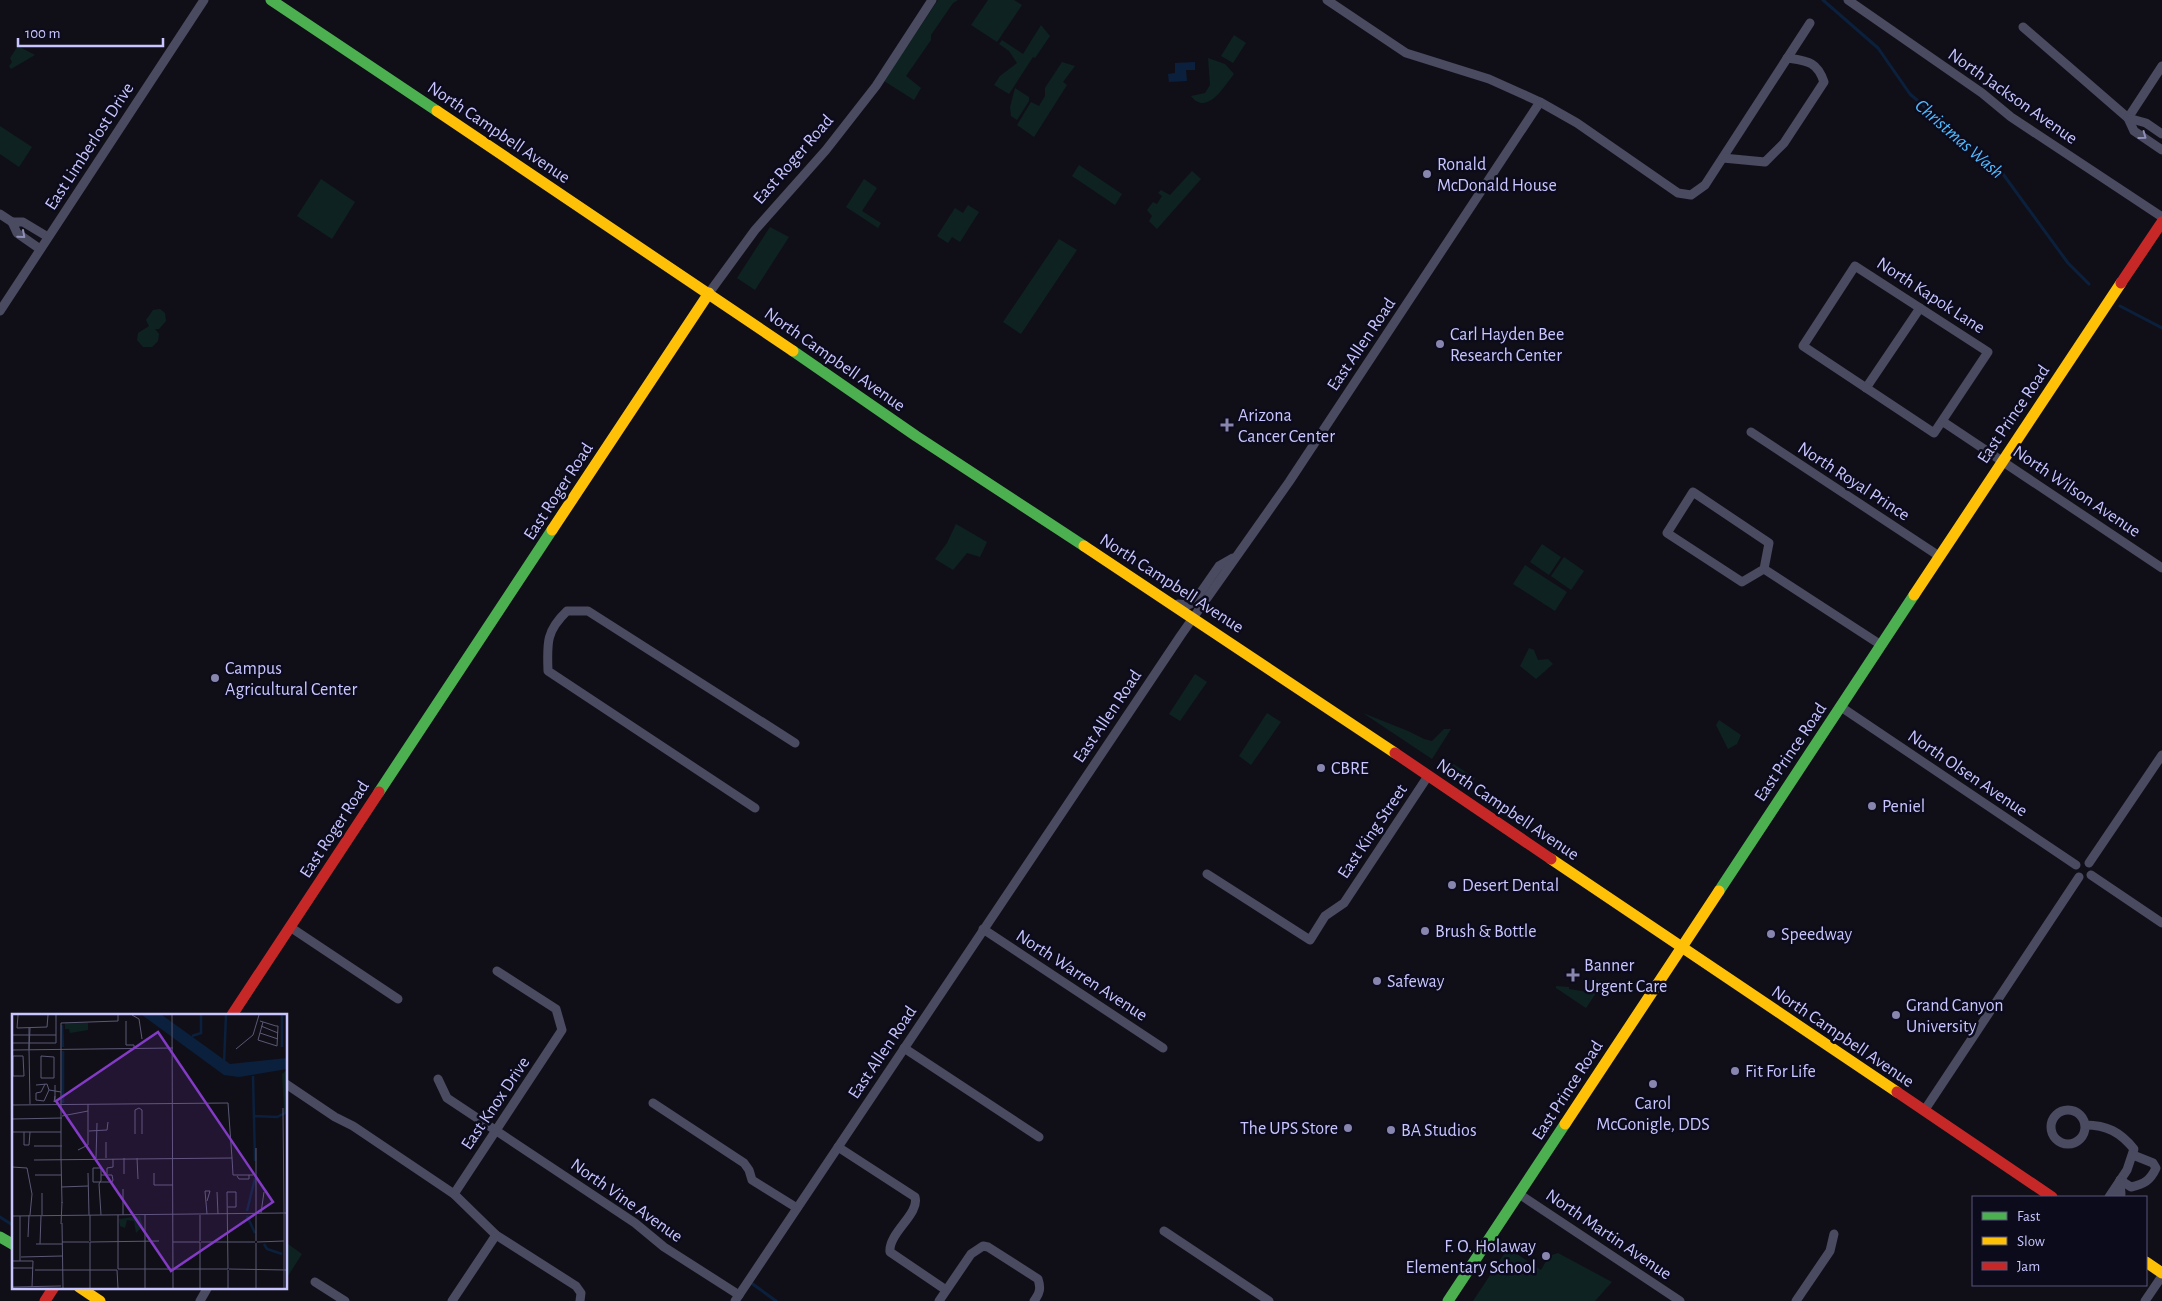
<svg xmlns="http://www.w3.org/2000/svg" width="2162" height="1301" font-family="'Alegreya Sans',sans-serif">
<style>
.green{fill:#0e2222}
.water{fill:#0b203c}
.lines{fill:none;stroke-linecap:round;stroke-linejoin:round}
.stream{stroke:#0b203c;stroke-width:3}
.street{stroke:#4a4a61;stroke-width:9}
.fast{stroke:#4caf50;stroke-width:11}
.slow{stroke:#ffc107;stroke-width:11}
.jam{stroke:#c62828;stroke-width:11}
.oneway{stroke:#8f8eb8}
.poi-dot{fill:#8885ae;stroke:#0c0b1c;stroke-width:2}
.labels{text-anchor:middle;stroke-width:5;stroke-linejoin:round;paint-order:stroke}
.street-label{font-size:18px;fill:#c8c5ff;stroke:#0c0b1c}
.poi-label{font-size:18px;fill:#c8c5ff;stroke:#0c0b1c;text-anchor:start}
.water-label{font-size:19px;font-style:italic;fill:#53baff;stroke:#0c0b1c}
.inset-river{fill:none;stroke:#0b203c;stroke-width:2.5}
.inset-road{fill:none;stroke:#5a5874;stroke-width:1}
.view{fill:#833bc5;fill-opacity:0.15;stroke:#833bc5;stroke-width:2.5}
.inset-edge{fill:none;stroke:#c8c5ff;stroke-width:2.5}
</style>
<rect width="100%" height="100%" fill="#100f18"/>
<g class="green">
<polygon points="938,0 958,0 953,3 931,35 931,40 906,76 921,88 914,100 884,81"/>
<polygon points="988,0 1014,0 1022,5 997,42 971,25"/>
<polygon points="1041,25 1050,36 1035,58 1033,57 1009,94 994,85 1000,76 1017,63 1009,51 999,44 1002,40 1023,54"/>
<polygon points="1234,35 1246,43 1233,63 1221,56"/>
<polygon points="18,46 35,55 11,69 9,66 12,62 10,58"/>
<path d="M1208,58L1225,64L1234,74C1225,85 1207,117 1191,96L1205,93L1210,85Z"/>
<polygon points="1062,62 1075,66 1063,82 1067,85 1034,137 1017,125 1031,102 1039,106 1045,96 1045,88"/>
<polygon points="1015,88 1029,97 1029,101 1017,120 1011,116 1010,107"/>
<polygon points="0,126 32,147 19,167 0,154"/>
<polygon points="1079,165 1122,194 1115,205 1072,176"/>
<polygon points="1192,171 1201,179 1157,229 1149,221 1152,216 1147,210 1153,202 1157,204 1162,196 1158,193 1161,190 1170,195"/>
<polygon points="321,179 355,202 332,239 297,216"/>
<polygon points="864,179 877,188 862,211 881,223 878,228 846,207"/>
<polygon points="968,205 979,212 960,242 952,237 948,243 937,236 955,208 963,213"/>
<polygon points="770,227 789,237 755,290 737,278"/>
<polygon points="1059,239 1077,250 1021,334 1003,322"/>
<polygon points="160,309 165,313 166,321 159,329 155,329 159,334 158,341 152,347 143,347 137,340 138,333 149,326 146,320 153,310"/>
<polygon points="956,524 987,542 980,557 967,553 953,570 935,559 947,543"/>
<polygon points="1542,544 1561,557 1549,575 1530,562"/>
<polygon points="1564,557 1584,571 1571,590 1551,576"/>
<polygon points="1525,565 1567,592 1555,611 1513,584"/>
<polygon points="1529,648 1534,650 1538,660 1548,659 1553,664 1536,679 1520,666"/>
<polygon points="1195,674 1207,682 1180,721 1169,714"/>
<polygon points="1267,713 1281,722 1251,765 1239,756"/>
<polygon points="1363,713 1408,731 1424,739 1432,741 1444,729 1451,729 1432,759"/>
<polygon points="1719,720 1741,735 1737,744 1728,749 1716,725"/>
<polygon points="1444,758 1475,778 1470,786 1439,765"/>
<polygon points="1590,978 1604,981 1586,1008 1556,988 1556,986 1569,987 1569,989 1588,992"/>
<polygon points="288,1244 302,1254 286,1279 286,1247"/>
<polygon points="1508,1248 1541,1270 1549,1256 1558,1253 1612,1282 1595,1301 1473,1301"/>
</g>
<polygon class="water" points="1195,62 1195,70 1186,70 1187,81 1169,82 1168,74 1175,73 1175,63"/>
<g class="lines">
<g class="stream">
<polyline points="1823,0 1878,48 1910,94 2003,174 2068,263 2089,284"/>
<polyline points="2120,306 2162,328"/>
<polyline points="0,1217 14,1226"/>
<polyline points="750,1282 776,1301"/>
</g>
<g class="street">
<polyline points="1848,0 1982,93 2011,117 2162,217"/>
<polyline points="2023,27 2128,118 2134,131 2162,150"/>
<polyline points="1540,102 1577,123 1678,193 1691,195 1705,185 1810,23"/>
<polyline points="2128,118 2162,66"/>
<polyline points="2128,118 2146,123 2162,134"/>
<path d="M1723,158L1765,162L1784,143L1824,82C1817,61 1807,61 1787,58"/>
<polyline points="0,214 12,222"/>
<polyline points="40,249 17,233 12,222 23,222 48,237"/>
<polyline points="709,293 755,230 826,150 876,86 932,0"/>
<polyline points="0,311 204,0"/>
<polyline points="1866,388 1920,308"/>
<polyline points="1942,421 1988,352 1855,266 1803,346 1934,433 1942,421 2162,568"/>
<polyline points="1751,432 1939,556"/>
<polygon points="1693,492 1769,543 1764,569 1742,582 1667,533"/>
<polyline points="1764,569 1881,645"/>
<polyline points="1178,604 1188,605 1194,602 1219,566 1233,558"/>
<polyline points="1841,707 2076,865"/>
<path d="M755,808L548,671C547,643 546,631 567,611H588L795,743"/>
<polyline points="2089,863 2162,755"/>
<polyline points="1207,874 1310,940 1325,916 1344,903 1428,776"/>
<polyline points="2091,875 2162,923"/>
<polyline points="290,927 398,999"/>
<polyline points="983,929 1163,1048"/>
<polyline points="904,1048 1039,1137"/>
<polyline points="438,1079 447,1098 635,1223 664,1247 739,1295"/>
<polyline points="286,1084 335,1117 353,1126 454,1194 496,1235 576,1286 581,1293 580,1301"/>
<polyline points="653,1103 744,1163 749,1170 752,1180 797,1208"/>
<circle cx="2068" cy="1127" r="17"/>
<polyline points="1924,1111 2079,877"/>
<path d="M2085,1125C2107,1125 2120,1132 2134,1149L2127,1170L2109,1197"/>
<path d="M838,1147L915,1197C920,1214 888,1233 890,1252L946,1290"/>
<path d="M2120,1180L2131,1187C2144,1184 2150,1181 2156,1168L2153,1163L2133,1155"/>
<polyline points="454,1194 562,1030 556,1009 497,971"/>
<polyline points="1519,1194 1680,1301"/>
<polyline points="2118,1197 2121,1194 2120,1181"/>
<polyline points="1164,1231 1269,1301"/>
<polyline points="315,1282 345,1301"/>
<polyline points="200,1301 208,1287"/>
<polyline points="452,1301 496,1235"/>
<polyline points="735,1301 1181,635 1289,482 1540,102 1489,79 1406,53 1327,0"/>
<path d="M939,1301L971,1254L983,1246L988,1247L1038,1279C1041,1288 1040,1293 1034,1301"/>
<polyline points="1796,1301 1830,1251 1834,1234"/>
<polyline points="2145,1301 2162,1276"/>
</g>
<g class="fast">
<polyline points="271,0 437,111"/>
<polyline points="793,351 916,436 1084,546"/>
<polyline points="379,792 552,530"/>
<polyline points="1719,891 1914,595"/>
<polyline points="0,1237 14,1245"/>
<polyline points="1448,1301 1565,1124"/>
</g>
<g class="slow">
<polyline points="437,111 793,351"/>
<polyline points="552,530 709,293"/>
<polyline points="1084,546 1395,753"/>
<polyline points="1914,595 2121,283"/>
<polyline points="1551,859 1897,1092"/>
<polyline points="1565,1124 1719,891"/>
<polyline points="2146,1262 2162,1273"/>
<polyline points="79,1287 100,1301"/>
</g>
<g class="jam">
<polyline points="2121,283 2162,222"/>
<polyline points="1395,753 1551,859"/>
<polyline points="232,1015 379,792"/>
<polyline points="1897,1092 2052,1197"/>
<polyline points="45,1301 54,1287"/>
</g>
</g>
<defs><path id="oneway-chevron" d="M-2-3.5L2.5 0L-2 3.5" fill="none" stroke-width="1.6" stroke-linecap="round" stroke-linejoin="round" transform="scale(1.25)"/></defs>
<g class="oneway">
<use href="#oneway-chevron" transform="translate(2143 136) rotate(36)"/>
<use href="#oneway-chevron" transform="translate(22 235) rotate(41)"/>
</g>
<g class="poi-dot">
<circle cx="1427" cy="174" r="5"/>
<circle cx="1440" cy="344" r="5"/>
<path d="M1224.5 417.5h5v5h5v5h-5v5h-5v-5h-5v-5h5z"/>
<circle cx="215" cy="678" r="5"/>
<circle cx="1321" cy="768" r="5"/>
<circle cx="1872" cy="806" r="5"/>
<circle cx="1452" cy="885" r="5"/>
<circle cx="1425" cy="931" r="5"/>
<circle cx="1771" cy="934" r="5"/>
<path d="M1570.5 967.5h5v5h5v5h-5v5h-5v-5h-5v-5h5z"/>
<circle cx="1377" cy="981" r="5"/>
<circle cx="1896" cy="1015" r="5"/>
<circle cx="1735" cy="1071" r="5"/>
<circle cx="1653" cy="1084" r="5"/>
<circle cx="1348" cy="1128" r="5"/>
<circle cx="1391" cy="1130" r="5"/>
<circle cx="1546" cy="1256" r="5"/>
</g>
<g class="labels">
<g class="street-label">
<text transform="translate(2013 96) rotate(35)" y="6">North Jackson Avenue</text>
<text transform="translate(499 132) rotate(34)" y="6">North Campbell Avenue</text>
<text transform="translate(89 146) rotate(-57)" y="6">East Limberlost Drive</text>
<text transform="translate(793 159) rotate(-49)" y="6">East Roger Road</text>
<text transform="translate(1931 295) rotate(33)" y="6">North Kapok Lane</text>
<text transform="translate(1361 344) rotate(-56)" y="6">East Allen Road</text>
<text transform="translate(835 359) rotate(35)" y="6">North Campbell Avenue</text>
<text transform="translate(2013 414) rotate(-56)" y="6">East Prince Road</text>
<text transform="translate(1854 481) rotate(33)" y="6">North Royal Prince</text>
<text transform="translate(558 491) rotate(-57)" y="6">East Roger Road</text>
<text transform="translate(2077 491) rotate(34)" y="6">North Wilson Avenue</text>
<text transform="translate(1172 583) rotate(33)" y="6">North Campbell Avenue</text>
<text transform="translate(1107 716) rotate(-56)" y="6">East Allen Road</text>
<text transform="translate(1790 752) rotate(-56)" y="6">East Prince Road</text>
<text transform="translate(1968 773) rotate(34)" y="6">North Olsen Avenue</text>
<text transform="translate(1508 809) rotate(34)" y="6">North Campbell Avenue</text>
<text transform="translate(334 829) rotate(-57)" y="6">East Roger Road</text>
<text transform="translate(1372 831) rotate(-56)" y="6">East King Street</text>
<text transform="translate(1082 975) rotate(33)" y="6">North Warren Avenue</text>
<text transform="translate(1843 1036) rotate(34)" y="6">North Campbell Avenue</text>
<text transform="translate(882 1052) rotate(-56)" y="6">East Allen Road</text>
<text transform="translate(1567 1090) rotate(-57)" y="6">East Prince Road</text>
<text transform="translate(495 1103) rotate(-56)" y="6">East Knox Drive</text>
<text transform="translate(627 1200) rotate(35)" y="6">North Vine Avenue</text>
<text transform="translate(1609 1234) rotate(34)" y="6">North Martin Avenue</text>
</g>
<g class="poi-label">
<text x="1437" y="170">Ronald<tspan x="1437" dy="21">McDonald House</tspan></text>
<text x="1450" y="340">Carl Hayden Bee<tspan x="1450" dy="21">Research Center</tspan></text>
<text x="1238" y="421">Arizona<tspan x="1238" dy="21">Cancer Center</tspan></text>
<text x="225" y="674">Campus<tspan x="225" dy="21">Agricultural Center</tspan></text>
<text x="1331" y="774">CBRE</text>
<text x="1882" y="812">Peniel</text>
<text x="1462" y="891">Desert Dental</text>
<text x="1435" y="937">Brush &amp; Bottle</text>
<text x="1781" y="940">Speedway</text>
<text x="1584" y="971">Banner<tspan x="1584" dy="21">Urgent Care</tspan></text>
<text x="1387" y="987">Safeway</text>
<text x="1906" y="1011">Grand Canyon<tspan x="1906" dy="21">University</tspan></text>
<text x="1745" y="1077">Fit For Life</text>
<text x="1653" y="1109" text-anchor="middle">Carol<tspan x="1653" dy="21">McGonigle, DDS</tspan></text>
<text x="1338" y="1134" text-anchor="end">The UPS Store</text>
<text x="1401" y="1136">BA Studios</text>
<text x="1536" y="1252" text-anchor="end">F. O. Holaway<tspan x="1536" dy="21">Elementary School</tspan></text>
</g>
<g class="water-label">
<text transform="translate(1960 138) rotate(41)" y="7">Christmas Wash</text>
</g>
</g>
<g transform="translate(12 1014)">
<rect width="275" height="275" fill="#100f18"/>
<path d="M53,9H76V16L58,19L57,15H53ZM275,56V100H272L270,60ZM128,202L131,212L124,219L122,207L115,206L113,214L108,212L107,205Z" fill="#0e2222"/>
<path d="M130,1H150L218,50L275,44V55L227,63L212,61Z" fill="#0b203c"/>
<path class="inset-river" d="M270,1V33M50,11L51,33M180,22L189,19V1M51,37V89M212,49L214,1M241,62L243,147M241,102L265,103L275,98M235,197L243,164M235,202L243,219M252,230L255,235L270,240"/>
<path class="inset-road" d="M6,1L5,14L35,13L36,1M120,1L127,5L130,25M160,1L161,274M114,7V31H122V34M248,7L264,12H266L265,32L246,26L251,8M249,12L266,19M17,14V35L18,14M248,19L266,25M0,21H44M0,29H44V1M17,35L18,90M224,35L241,21L247,1M0,36L161,34M1,42H11L12,62H1ZM29,42L42,43V64H29ZM33,70L29,78L24,79V86L32,87L37,76M24,71L35,70L37,76L49,78M43,71V87L42,88L43,82M0,91L216,89L220,144L22,146M271,94L272,199M50,102L76,97M0,105L50,104M77,117L95,116L96,108M0,118H49M12,118V131H17L18,118M123,120V96L127,94L130,96V120M22,132H50M244,134V227M66,136L76,131V90M49,144V9L106,7V1M49,144L50,189M84,144L85,109M94,144V128M112,144V160M125,144L126,165M220,144L221,161H241M0,153L15,154L20,180L18,201M76,159L77,201M142,159V171H161M95,160V154L101,153V145M23,161H49M225,162L227,165H237V161M49,173L76,172M111,175V201M205,178L206,200M30,179V201M195,187L198,177H193L195,200M216,193H224V178H215L216,255M249,199L252,178M89,201L87,170L88,168L89,167V154H81V168H100L101,166L100,161H89M106,201V255H216M133,201V274M188,201V227M0,202L275,199M8,202V247M50,209L51,274M49,210L50,188M16,223L17,201M78,227V201M50,228H77M78,228L147,227M78,228V274M161,228H188M188,228V274M189,228H243M245,228L272,227M24,230H50M28,230L29,202M9,243L50,242M0,247H21L20,273M0,254H21M217,255L275,256M23,256H105L106,274M216,256V274M0,273L49,272M244,274V229M272,274V199"/>
<path class="view" d="M146,18L261,188L159,257L44,87Z"/>
<rect width="275" height="275" class="inset-edge"/>
</g>
<rect x="1972" y="1196" width="175" height="90" fill="#0c0b1c" stroke="#575577"/>
<rect x="1982" y="1212" width="25" height="8" fill="#4caf50" stroke="#575577"/>
<text x="2017" y="1221" font-size="15" fill="#c8c5ff">Fast</text>
<rect x="1982" y="1237" width="25" height="8" fill="#ffc107" stroke="#575577"/>
<text x="2017" y="1246" font-size="15" fill="#c8c5ff">Slow</text>
<rect x="1982" y="1262" width="25" height="8" fill="#c62828" stroke="#575577"/>
<text x="2017" y="1271" font-size="15" fill="#c8c5ff">Jam</text>
<path d="M18 38v8h145v-8" fill="none" stroke="#c8c5ff" stroke-width="2.5"/>
<text x="25" y="38" font-size="15" fill="#c8c5ff" stroke="#0c0b1c" stroke-width="4" paint-order="stroke">100 m</text>
</svg>
